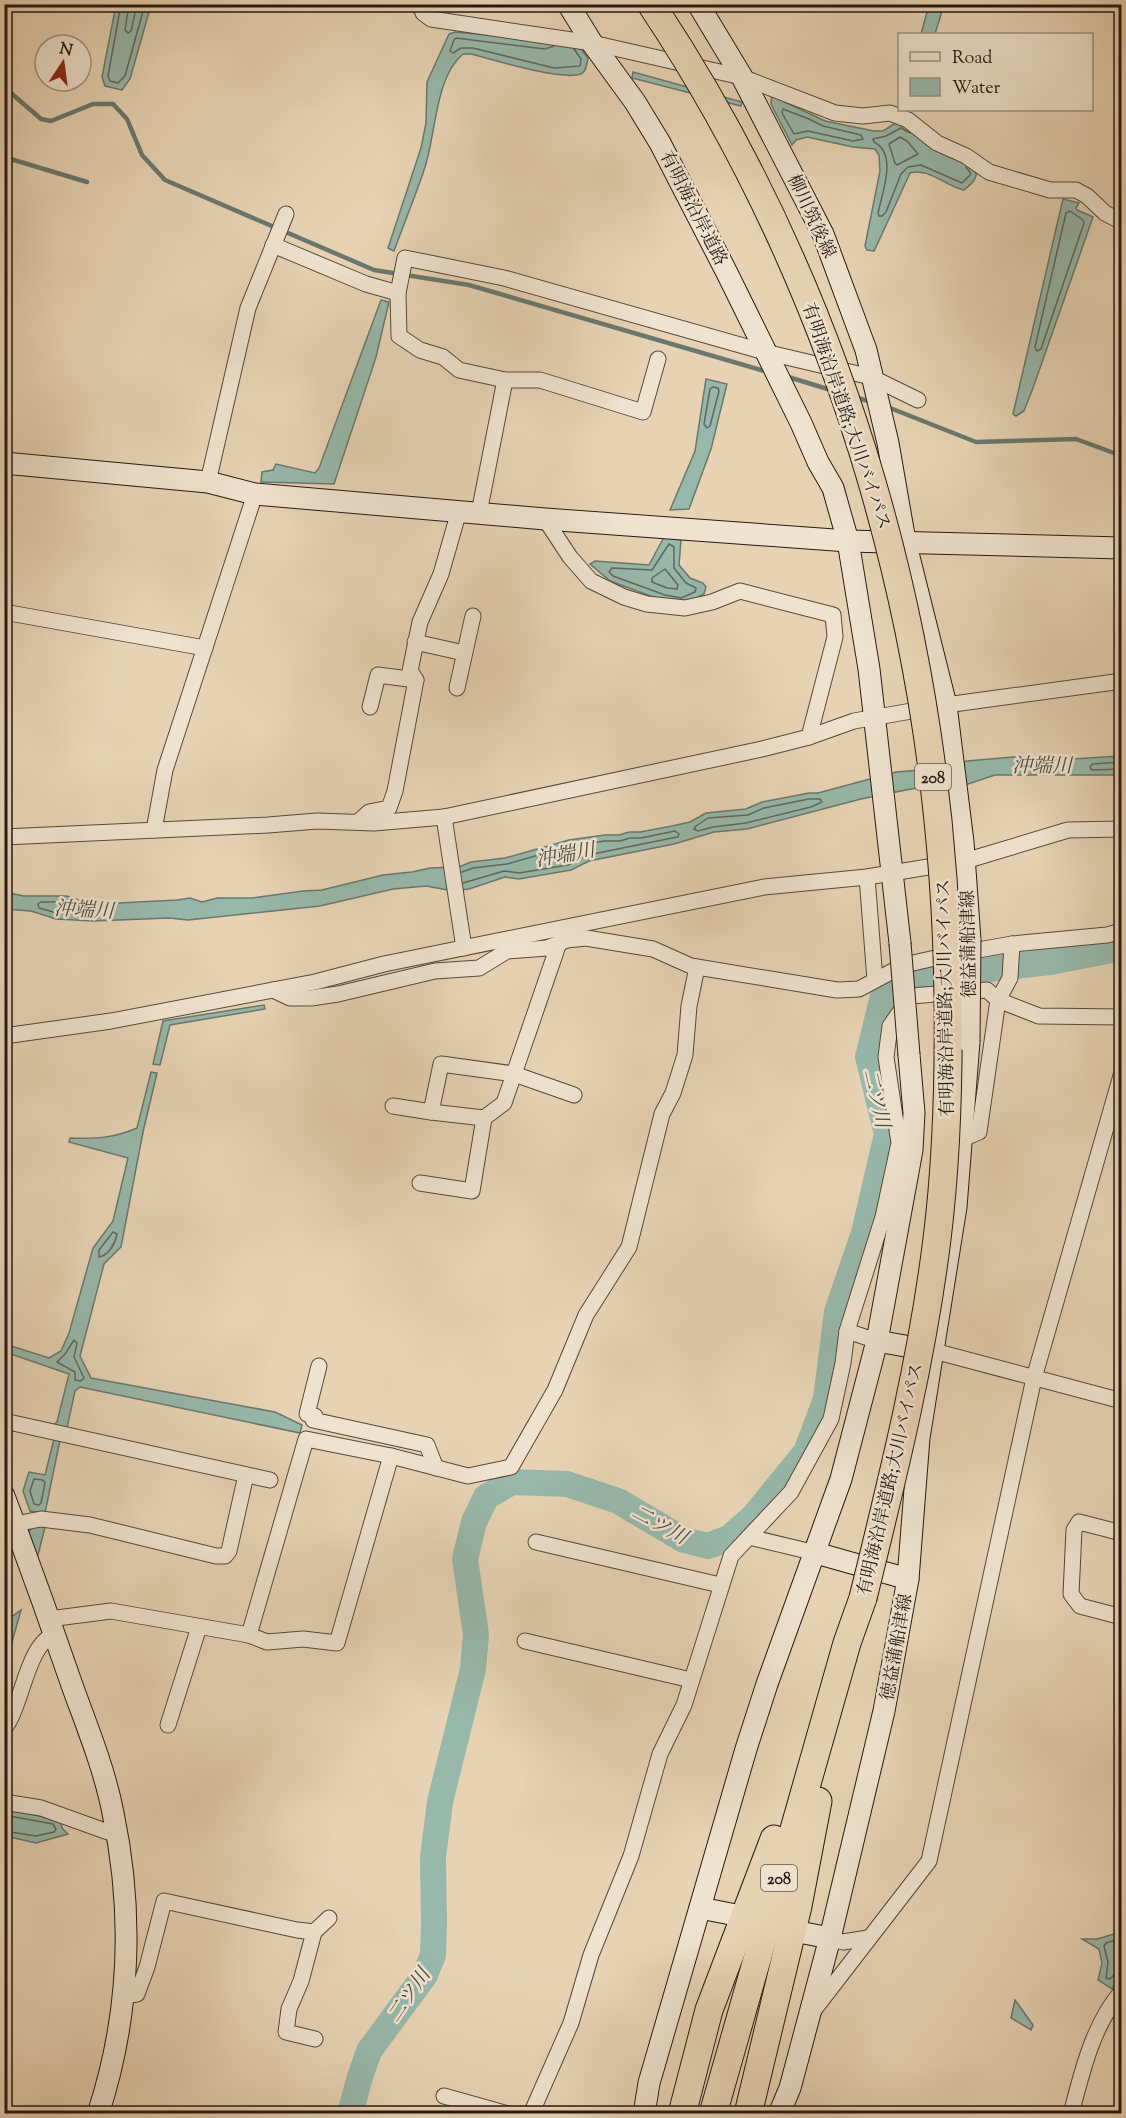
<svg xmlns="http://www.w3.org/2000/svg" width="1126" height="2118" font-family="'Sorts Mill Goudy','Noto Serif JP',serif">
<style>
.water{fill:#97b8ab;stroke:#6a786e;stroke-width:1.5}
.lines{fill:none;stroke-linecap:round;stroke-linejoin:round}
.shore{stroke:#5f685e;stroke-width:1.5}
.stream{stroke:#6a786e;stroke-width:4.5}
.river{stroke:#97b8ab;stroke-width:26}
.street-casing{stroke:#57483a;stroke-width:17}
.secondary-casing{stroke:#271912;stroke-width:23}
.highway-casing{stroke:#271912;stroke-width:29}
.street{stroke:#efe2ce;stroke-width:15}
.secondary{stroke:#efe2ce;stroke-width:21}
.highway{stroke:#e7d3b4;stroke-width:27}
.secondary-bridge-casing{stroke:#271912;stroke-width:23;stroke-linecap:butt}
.highway-bridge-casing{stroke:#271912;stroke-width:29;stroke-linecap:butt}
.secondary-bridge{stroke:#efe2ce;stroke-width:21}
.highway-bridge{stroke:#e7d3b4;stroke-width:27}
.labels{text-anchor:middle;stroke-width:5;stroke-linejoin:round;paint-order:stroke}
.shield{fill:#efe2ce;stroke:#63554a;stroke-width:1.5}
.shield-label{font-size:16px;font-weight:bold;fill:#271912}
.street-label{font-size:18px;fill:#271912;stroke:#efe2ce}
.water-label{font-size:20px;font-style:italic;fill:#494940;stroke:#efe2ce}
</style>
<rect width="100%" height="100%" fill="#e7d3b4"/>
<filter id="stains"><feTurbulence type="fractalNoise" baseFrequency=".00333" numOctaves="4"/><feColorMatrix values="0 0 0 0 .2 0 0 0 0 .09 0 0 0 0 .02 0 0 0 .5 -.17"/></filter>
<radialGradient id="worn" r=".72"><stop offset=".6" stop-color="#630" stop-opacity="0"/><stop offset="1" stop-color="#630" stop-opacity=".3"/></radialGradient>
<g class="water">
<polygon points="116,5 151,5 130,79 122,90 105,86 102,77"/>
<polygon points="929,5 944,5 935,34 921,34"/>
<path d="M455,32L576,43L588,58C587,64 586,72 581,74C562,81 494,60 471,54H463C435,77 436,134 425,167C416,195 404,223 394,251L388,248L421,148L426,123L427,82L449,34Z"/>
<polygon points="633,72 742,102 741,106 632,78"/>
<path d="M772,91L785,102L825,121L874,131H883L899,121L976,169C978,179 971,184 964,190C947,187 928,167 910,173L876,247L874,251L867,250L865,246L880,171L879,155L875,149L853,147L807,137L796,140L792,145L771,104Z"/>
<polygon points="1063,199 1079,203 1076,208 1077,210 1093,217 1033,388 1024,411 1016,416 1013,414"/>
<polygon points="381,300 389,302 376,357 334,484 261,482 262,472 273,470 276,464 315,473 319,468"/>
<polygon points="706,379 727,384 711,449 689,509 670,510 695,451"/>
<polygon points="664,537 681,540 679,565 690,578 703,583 706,587 704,594 683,605 664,601 610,581 590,564 595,561 649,565"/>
<polygon points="1121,756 1121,775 995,775 965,785 939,785 911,789 861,799 747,829 714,832 674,844 589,861 571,870 519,879 505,877 469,889 453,891 426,886 393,889 320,906 188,920 169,918 93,921 56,919 31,911 5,909 4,892 24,896 67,896 86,903 99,904 177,900 190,898 202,902 217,898 252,898 303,891 322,890 383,875 412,872 430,868 459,867 471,862 505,858 569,840 605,835 619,835 629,832 640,832 672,826 690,822 706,813 746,809 762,802 809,793 818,793 896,772 921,770 967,761 1013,757 1072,759"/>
<polygon points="264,1005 265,1009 170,1025 160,1065 153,1064 163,1021"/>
<path d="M151,1072L157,1073L143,1132L121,1247L104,1264L80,1356L91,1378L275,1412L302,1425L300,1433L80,1387L75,1391L67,1428L52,1426L57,1422L69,1374L5,1352V1344L49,1358L61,1351L69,1333L93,1248L113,1221L128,1158L69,1142L70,1138C95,1139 114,1138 137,1128Z"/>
<polygon points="54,1439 60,1440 45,1513 30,1511 23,1491 29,1472 45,1475"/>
<polygon points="36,1522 46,1523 36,1563 25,1538"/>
<polygon points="21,1610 12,1642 5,1659 5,1622"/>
<polygon points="4,1809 60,1820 62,1828 68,1834 36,1843 5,1836"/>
<polygon points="1121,1932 1121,1971 1112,1989 1098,1980 1102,1963 1099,1949 1082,1939 1097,1939"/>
<polygon points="1015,2000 1033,2025 1031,2030 1011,2018"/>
</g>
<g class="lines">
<g class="shore">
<polyline points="121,4 108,76 110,81 118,83 125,76 145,4"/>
<polyline points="129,4 125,30 128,33 131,31 137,4"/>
<polyline points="554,46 545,49 456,38 454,40 450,51 453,53 461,48 473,48 554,68 580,66 581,59 574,49"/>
<polygon points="783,109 809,119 823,126 861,135 863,139 853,141 808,131 794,134 782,113"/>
<path d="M910,133L901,128L886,136L873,139L874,142C898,154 882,193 878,213L879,216H882L886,212L901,174L908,167L921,165L962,183L971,174L966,167"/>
<polygon points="900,137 907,141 918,154 897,165 895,163 889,144"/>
<polygon points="1070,211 1083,220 1084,223 1041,349 1037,351 1035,347 1066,213"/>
<polygon points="713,387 718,388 719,391 710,426 707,428 704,424 710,389"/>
<polygon points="669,544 674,547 674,568 686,583 696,588 695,592 681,598 665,595 613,576 609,572 612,568 652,570"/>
<polygon points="665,569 678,585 677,589 667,588 652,582 652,578"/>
<polyline points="1122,762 1092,764 1090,767 1092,770 1122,769"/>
<polygon points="809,799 820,799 822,802 811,807 746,823 713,827 698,831 694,829 696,826 708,818 748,815 764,808"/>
<polyline points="462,872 473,868 507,864 570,846 605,841 620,841 630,838 641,838 675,831 679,834 678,837 672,838 588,855 568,865 519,873 504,871 463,883"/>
<polygon points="41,902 66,902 80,907 82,911 79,913 57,913 39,908 38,904"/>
<path d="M113,1232L117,1234C115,1244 109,1255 99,1257V1250Z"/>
<polygon points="74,1340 77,1343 74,1357 84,1378 81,1381 75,1380 75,1372 57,1362 65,1354"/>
<polygon points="34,1479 43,1480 45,1483 41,1503 39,1505 34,1504 30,1491"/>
<polyline points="4,1815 53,1824 56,1829 54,1832 36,1836 4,1831"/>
<polyline points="1122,1938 1106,1943 1104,1946 1108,1962 1106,1978 1110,1979 1116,1973 1122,1972"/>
</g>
<g class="stream">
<polyline points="4,87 41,119 51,121 93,104 113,104 127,119 142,155 165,180 374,270 469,285 768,372"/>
<polyline points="4,157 87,182"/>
<polyline points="785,376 831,390"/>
<polyline points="854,397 872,402"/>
<polyline points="885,406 976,442 1076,439 1122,456"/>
</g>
<polyline class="river" points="350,2114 359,2080 369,2051 425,1975 433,1955 434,1922 433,1857 440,1802 473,1669 476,1635 465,1559 474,1522 486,1497 512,1482 567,1484 618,1501 684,1540 708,1546 729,1538 754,1516 806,1452 826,1399 837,1312 864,1233 887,1134 868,1057 883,996 926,976 1050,962 1122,948"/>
<defs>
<g id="street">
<polyline points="420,4 423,13 431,19 592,43 742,77 835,113 863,116 890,113 908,120 937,143 966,156 989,172 1050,190 1076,190 1087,196 1105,213 1122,222"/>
<polyline points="273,245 366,284 398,293"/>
<polyline points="505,380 540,380 643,412 658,359"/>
<polyline points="208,482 248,308 286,214"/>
<polyline points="479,513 505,380 459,370 443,357 420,350 399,336 398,293 405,258 504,278 765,352 871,377 918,400"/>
<polyline points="545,519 570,557 591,581 624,597 647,604 685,608 712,602 740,591 833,615 835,637 809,737"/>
<polyline points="4,612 205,648"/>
<polyline points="415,642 464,653"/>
<polyline points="457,688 473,616"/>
<polyline points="370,707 378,675 416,680"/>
<polyline points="444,817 464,948"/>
<polyline points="358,822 369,812 389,808 395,791 416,680 410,671 420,622 441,574 459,511"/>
<polyline points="154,830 165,770 255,494"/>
<polyline points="4,837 268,825 317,821 374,823 444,817 762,749 809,737 854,721 946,705 1122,681"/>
<polyline points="867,877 875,980"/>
<polyline points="273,990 290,998 311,998 338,994 435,971 479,968 507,951 547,948 567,940 586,938 653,949 691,966 837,990 859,989 904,965 944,956 1012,944 1107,935 1122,931"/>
<polyline points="4,1036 111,1021 315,982 384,964 764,887 867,877 965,861 1068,830 1122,829"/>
<polyline points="393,1106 431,1112"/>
<polyline points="484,1118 431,1112 441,1064 514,1074 574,1095"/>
<polyline points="960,1140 979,1132 998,1000 1010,978 1012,944"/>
<polyline points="420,1183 472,1191 484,1118 504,1103 559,943"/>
<polyline points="847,1331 877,1341"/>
<polyline points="934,1351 1122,1401"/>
<polyline points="319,1366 307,1414 315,1416 313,1420 427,1445 436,1468"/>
<polyline points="4,1421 270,1480"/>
<polyline points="15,1524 41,1519 90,1525 216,1556 225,1556 229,1551 246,1475"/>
<polyline points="1122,1533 1079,1522 1074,1530 1071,1594 1080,1606 1122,1617"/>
<polyline points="749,1537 816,1553"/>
<polyline points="536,1542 720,1585"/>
<polyline points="49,1619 111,1611 249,1635 306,1439 391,1456 468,1476 511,1467 555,1390 586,1315 629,1247 662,1114 673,1093 685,1055 689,1006 697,967"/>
<polyline points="249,1635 267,1642 303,1639 337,1643 391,1456"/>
<polyline points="525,1641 691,1680"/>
<polyline points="168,1725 199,1627"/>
<path d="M4,1729C23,1705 26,1645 55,1634"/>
<polyline points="4,1802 41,1808 108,1832 116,1832"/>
<polyline points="314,1932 301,1981 289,2009 286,2032 315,2039"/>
<polyline points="830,1938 843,1942 868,1938"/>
<polyline points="123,1996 137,1994 147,1967 164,1901 297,1930 314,1932 329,1918"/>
<polyline points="814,2010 929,1861 1034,1378 1122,1072"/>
<polyline points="444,2096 508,2114"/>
<polyline points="531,2114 571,2023 591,1955 631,1856 660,1754 684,1705 731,1556 791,1492 831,1419 843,1363 847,1331 883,1217 899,1143 886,1057 890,1026 911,996 987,990 998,1000 1039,1016 1122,1017"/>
<path d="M1071,2114C1082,2072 1093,2024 1122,1991"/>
</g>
<g id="secondary">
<polyline points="568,4 592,43 635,102 660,143 727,273 801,423 818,462 833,488 848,541 869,669 900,943"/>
<polyline points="698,4 742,77 823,234 866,350 888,443 905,541 946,705 963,842 970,940"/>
<polyline points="4,463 208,482 255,494 545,519 848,541 1122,548"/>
<polyline points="877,1341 933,1351"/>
<path d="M4,1496C28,1560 51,1624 73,1688C88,1729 105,1771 113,1813C134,1913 130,2016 98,2114"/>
<polyline points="816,1553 908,1579"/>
<polyline points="700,1908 736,1915"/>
<polyline points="804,1933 830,1938"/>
<polyline points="644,2114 649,2083 746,1749 767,1684 841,1479 877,1341 912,1150 914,1113 909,1055"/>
<polyline points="779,2114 790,2088 830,1938 884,1711 908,1579 919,1438 956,1207 969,1042"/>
</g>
<g id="highway">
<polyline points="682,2114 709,2010 774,1839"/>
<polyline points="713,2114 847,1643 863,1598"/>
<polyline points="748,2114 798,1906 818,1801"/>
</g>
</defs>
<use href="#street" class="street-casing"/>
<use href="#secondary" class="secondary-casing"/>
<use href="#highway" class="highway-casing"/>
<use href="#street" class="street"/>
<use href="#secondary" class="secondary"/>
<use href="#highway" class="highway"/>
<defs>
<g id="secondary-bridge">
<polyline points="900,943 909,1055"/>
<polyline points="969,1042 970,940"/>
</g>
<path id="highway-bridge" d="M651,4C846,297 944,647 948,998C949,1078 947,1159 937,1239C922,1361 892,1480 863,1598"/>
</defs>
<use href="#secondary-bridge" class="secondary-bridge-casing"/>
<use href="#highway-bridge" class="highway-bridge-casing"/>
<use href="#secondary-bridge" class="secondary-bridge"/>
<use href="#highway-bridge" class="highway-bridge"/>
</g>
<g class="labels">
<g class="shield">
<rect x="915" y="764" width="36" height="26" rx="4.5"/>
<rect x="761" y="1865" width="36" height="26" rx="4.5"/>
</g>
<g class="shield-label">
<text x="933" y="783">208</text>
<text x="779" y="1884">208</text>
</g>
<g class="street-label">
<text transform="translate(694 208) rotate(63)" y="6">有明海沿岸道路</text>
<text transform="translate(812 216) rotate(65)" y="6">柳川筑後線</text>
<text transform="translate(847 416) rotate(71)" y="6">有明海沿岸道路;大川バイパス</text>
<text transform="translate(968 944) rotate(-91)" y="6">徳益蒲船津線</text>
<text transform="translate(945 998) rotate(-91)" y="6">有明海沿岸道路;大川バイパス</text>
<text transform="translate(890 1479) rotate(-77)" y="6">有明海沿岸道路;大川バイパス</text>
<text transform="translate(896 1647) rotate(-80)" y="6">徳益蒲船津線</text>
</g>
<g class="water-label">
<text x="1042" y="772">沖端川</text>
<text transform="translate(565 854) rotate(-10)" y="7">沖端川</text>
<text transform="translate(84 909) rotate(3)" y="7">沖端川</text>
<text transform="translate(877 1098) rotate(77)" y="7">二ツ川</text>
<text transform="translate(660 1524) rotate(28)" y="7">二ツ川</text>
<text transform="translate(408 1995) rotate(-56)" y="7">二ツ川</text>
</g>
</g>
<rect width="1126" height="2118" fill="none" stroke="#e7d3b4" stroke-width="24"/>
<rect x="6" y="6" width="1114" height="2106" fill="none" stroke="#271912" stroke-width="3"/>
<rect x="12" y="12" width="1102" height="2094" fill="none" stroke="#271912" stroke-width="1.5"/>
<rect x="898" y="33" width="195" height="78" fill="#efe2ce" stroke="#9f9283" stroke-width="1.5"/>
<rect x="910" y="52" width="30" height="9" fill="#efe2ce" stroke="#9f9283" stroke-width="1.5"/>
<text x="952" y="63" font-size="18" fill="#271912">Road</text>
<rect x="910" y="78" width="30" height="18" fill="#97b8ab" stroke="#9f9283" stroke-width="1.5"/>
<text x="952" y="93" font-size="18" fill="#271912">Water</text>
<g transform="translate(63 63) rotate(13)"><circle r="28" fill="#efe2ce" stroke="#9f9283" stroke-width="1.5"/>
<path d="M0-4.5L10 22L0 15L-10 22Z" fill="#8f2418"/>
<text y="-9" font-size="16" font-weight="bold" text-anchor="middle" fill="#271912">N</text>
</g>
<rect width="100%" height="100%" filter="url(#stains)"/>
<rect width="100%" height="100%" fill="url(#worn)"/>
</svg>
